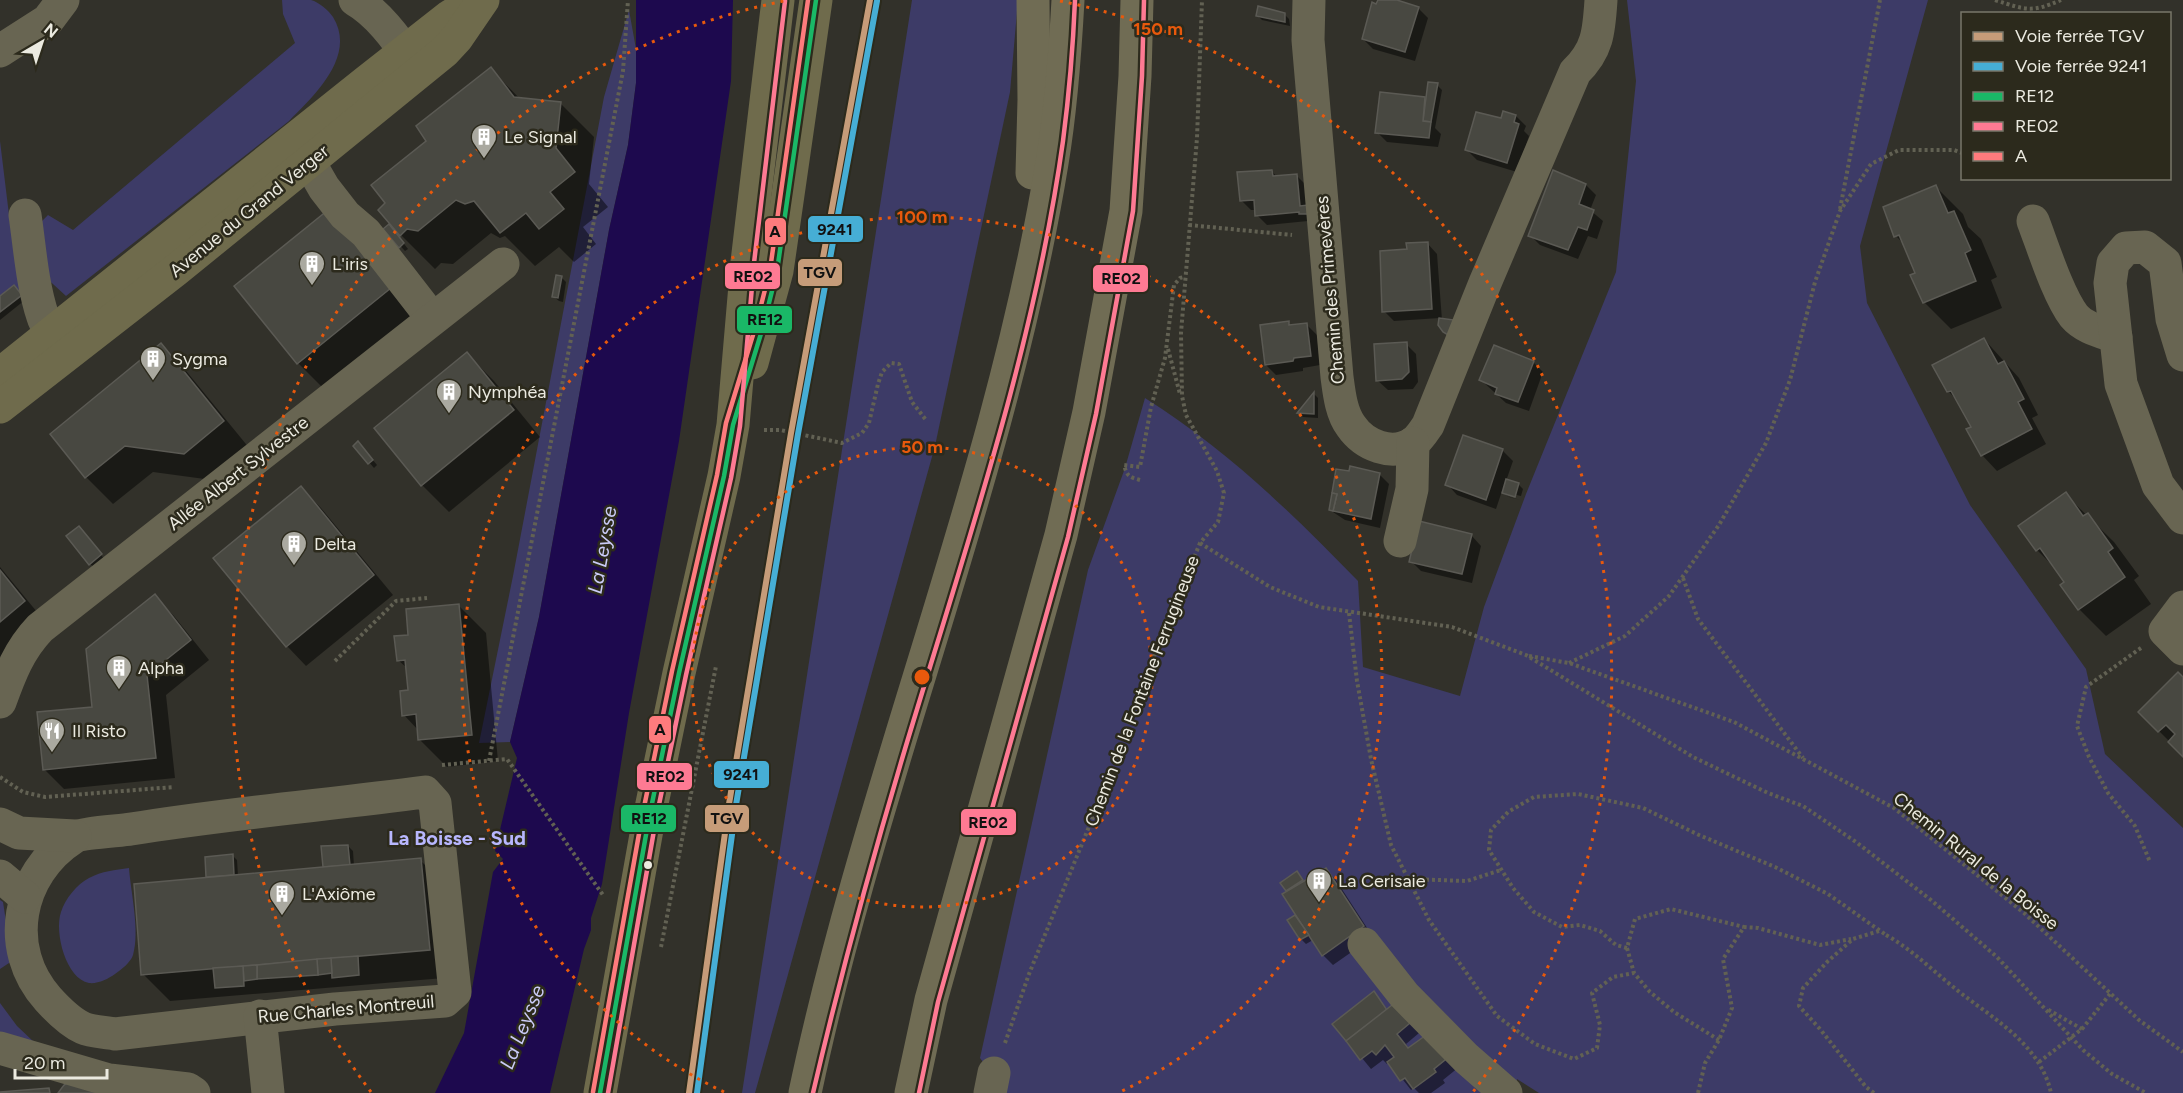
<svg xmlns="http://www.w3.org/2000/svg" width="2183" height="1093" font-family="Figtree,sans-serif">
<style>
.green{fill:#3d3b67}
.water{fill:#1d094e}
.shadow{fill:#0007}
.building{fill:#484841;stroke:#5b5a54;stroke-width:1.5}
.lines{fill:none;stroke-linecap:round;stroke-linejoin:round}
.path{stroke:#626153;stroke-width:4;stroke-dasharray:3 3;stroke-linecap:butt}
.minor{stroke:#686552;stroke-width:33}
.major{stroke:#6f6b4c;stroke-width:33}
.highway{stroke:#706c54;stroke-width:33}
.bus-1-casing{stroke:#2c2a1c;stroke-width:9}
.bus-2-casing{stroke:#2c2a1c;stroke-width:9}
.bus-3-casing{stroke:#2c2a1c;stroke-width:9}
.bus-1{stroke:#1ab867;stroke-width:4.5}
.bus-2{stroke:#fe7a93;stroke-width:4.5}
.bus-3{stroke:#fe7b7d;stroke-width:4.5}
.rail-1-casing{stroke:#2c2a1c;stroke-width:10}
.rail-2-casing{stroke:#2c2a1c;stroke-width:10}
.rail-1{stroke:#c69c79;stroke-width:6}
.rail-2{stroke:#46aed5;stroke-width:6}
.ring{fill:none;stroke:#e8590c;stroke-width:3;stroke-dasharray:3 6}
.bus-dot{fill:#ebeae0;stroke:#2c2a1c;stroke-width:2}
.labels{text-anchor:middle;stroke-width:5;stroke-linejoin:round;paint-order:stroke}
.poi-label{font-size:18px;fill:#ebeae0;stroke:#2c2a1c;text-anchor:start}
.street-label{font-size:18px;fill:#ebeae0;stroke:#2c2a1c}
.water-label{font-size:20px;font-style:italic;fill:#cacbf7;stroke:#2c2a1c}
.neighbourhood-label{font-size:20px;font-weight:bold;fill:#b8b7fe;stroke:#2c2a1c}
.centre{fill:#e8590c;stroke:#2c2a1c;stroke-width:3}
.ring-label{font-size:18px;text-anchor:middle;font-weight:bold;fill:#e8590c;stroke:#2c2a1c;stroke-width:5;stroke-linejoin:round;paint-order:stroke}
.line-badge{stroke:#2c2a1c;stroke-width:2}
.pale-badge-label{font-size:16px;text-anchor:middle;font-weight:bold;fill:#111}
</style>
<rect width="100%" height="100%" fill="#32312a"/>
<g class="green">
<path d="M282,0C291,0 303,0 311,0C319,2 329,11 333,17C357,56 314,96 289,121L66,296L41,273L38,225L48,215L73,230L295,43L283,14Z"/>
<polygon points="912,0 1018,0 1010,92 935,446 755,1093 742,1093"/>
<path d="M1627,0H1928L1860,246L1867,303L1970,505L2086,669L2105,754L2183,828V1093H1539L1517,1079L1516,1093H1006L980,1058L1088,570L1125,468L1145,398C1225,448 1292,513 1358,581L1363,667L1460,696L1484,607L1526,494L1616,272L1636,81Z"/>
<polygon points="629,10 636,49 636,83 628,145 609,230 539,617 510,742 479,743 513,576 604,97"/>
<polygon points="0,141 10,223 22,295 14,285 0,296"/>
<path d="M129,868C131,894 140,931 133,955C131,962 121,970 115,974C108,979 98,984 89,983C66,979 54,932 61,912C65,899 77,884 89,878C102,871 115,870 129,868Z"/>
<polygon points="0,900 3,902 12,961 0,969"/>
<polygon points="0,1003 17,1026 35,1043 0,1040"/>
</g>
<polygon class="water" points="636,0 733,0 731,81 679,441 629,713 602,884 591,918 591,930 584,949 550,1093 435,1093 464,1033 493,872 503,859 495,851 517,758 510,742 539,617 609,230 628,145 636,83"/>
<g class="shadow">
<polygon points="1379,0 1392,0 1418,8 1428,18 1415,61 1373,49 1363,39"/>
<polygon points="1284,14 1289,19 1290,26 1262,20 1257,15"/>
<polygon points="491,69 520,99 560,103 594,137 589,184 608,207 583,227 596,244 574,262 559,247 535,266 505,236 500,238 491,233 453,264 441,263 435,269 398,232 387,203 428,141"/>
<polygon points="1437,85 1442,90 1435,128 1441,134 1438,147 1387,142 1377,132 1424,98 1427,101"/>
<polygon points="1516,116 1526,126 1524,131 1529,136 1517,172 1477,160 1467,150 1501,120"/>
<polygon points="1272,171 1277,177 1297,176 1307,186 1308,221 1267,225 1257,215 1256,210 1251,210 1241,200"/>
<polygon points="1586,185 1596,195 1590,210 1603,221 1597,239 1588,236 1578,259 1540,245 1530,235"/>
<polygon points="1936,187 1963,214 1968,227 1981,239 1997,277 1991,280 2002,308 1951,329 1924,302 1917,273 1906,246 1896,236"/>
<polygon points="327,212 417,316 325,390 298,363"/>
<polygon points="385,229 394,231 408,249 405,251"/>
<polygon points="1427,243 1437,254 1442,320 1449,337 1444,331 1440,318 1394,321 1384,311"/>
<polygon points="562,278 566,282 563,302 559,301 554,297"/>
<polygon points="14,287 25,300 0,320 0,297"/>
<polygon points="1288,322 1292,326 1307,325 1317,335 1320,365 1303,368 1303,371 1276,375 1266,365"/>
<polygon points="1984,339 2019,378 2038,415 2032,418 2046,444 1997,471 1982,455 1973,427 1960,403 1948,391"/>
<polygon points="1406,344 1416,354 1418,382 1413,389 1388,390 1377,380"/>
<polygon points="161,345 187,372 250,449 212,480 153,472 113,504 86,477 52,435"/>
<polygon points="467,354 494,381 540,437 449,512 422,485"/>
<polygon points="1533,362 1543,372 1529,411 1506,403 1481,380"/>
<polygon points="1314,394 1318,398 1318,418 1303,417 1299,413"/>
<polygon points="1464,437 1503,451 1513,461 1506,481 1519,485 1523,489 1521,496 1507,493 1507,496 1520,500 1509,497 1502,491 1496,509 1457,495 1447,484"/>
<polygon points="355,446 363,448 377,465 374,468"/>
<polygon points="1379,474 1389,484 1380,528 1345,520 1330,510"/>
<polygon points="301,488 321,508 393,595 306,666 287,646 215,558"/>
<polygon points="2065,494 2114,542 2139,576 2134,580 2151,604 2106,636 2079,609 2058,571 2037,550"/>
<polygon points="83,532 105,560 95,568 90,564"/>
<polygon points="1471,535 1481,546 1472,583 1421,571 1411,561"/>
<polygon points="0,567 51,629 0,662"/>
<polygon points="154,596 174,616 209,660 166,695 175,778 64,789 44,769 93,708"/>
<polygon points="459,606 486,633 498,761 447,767 420,740 419,731 404,715 410,692 408,669 398,660 410,636"/>
<polygon points="2183,679 2183,755 2140,712"/>
<polygon points="348,846 353,851 354,866 420,860 447,887 456,977 170,1001 143,974 209,879 207,877 232,855 237,860 238,876 326,868"/>
<polygon points="1326,870 1336,880 1373,937 1333,965 1323,955 1313,940 1306,944 1301,939 1289,920 1297,915"/>
<polygon points="1373,993 1388,1010 1425,1028 1406,1044 1409,1049 1464,1063 1443,1080 1445,1083 1431,1093 1419,1093 1414,1088 1411,1090 1389,1062 1387,1064 1383,1060 1371,1069 1334,1024"/>
</g>
<g class="building">
<polygon points="1378,0 1397,0 1419,7 1405,52 1362,39 1372,2 1376,4"/>
<polygon points="1258,6 1285,13 1285,22 1256,16"/>
<polygon points="491,67 514,97 561,102 556,148 575,172 550,192 564,209 539,229 526,213 500,233 474,201 465,204 456,200 418,231 407,229 400,236 378,210 385,203 371,185 426,141 416,126"/>
<polygon points="1428,82 1438,83 1431,122 1423,121"/>
<polygon points="1380,92 1425,97 1423,121 1431,122 1429,138 1375,133"/>
<polygon points="1503,111 1516,115 1514,122 1519,124 1507,163 1465,150 1476,112 1501,118"/>
<polygon points="1272,170 1273,176 1297,174 1300,206 1308,205 1309,214 1299,214 1299,212 1255,216 1254,200 1240,201 1237,172"/>
<polygon points="1553,170 1586,184 1579,204 1594,210 1587,230 1578,227 1568,250 1528,236"/>
<polygon points="1936,185 1948,213 1954,211 1971,250 1965,253 1976,281 1923,303 1910,275 1915,273 1899,235 1894,237 1883,207"/>
<polygon points="328,210 391,288 297,364 234,286"/>
<polygon points="389,224 404,243 399,248 383,229"/>
<polygon points="1428,242 1432,309 1382,312 1380,251 1407,249 1406,243"/>
<polygon points="556,275 562,276 558,298 552,297"/>
<polygon points="14,285 22,295 0,312 0,296"/>
<polygon points="1439,318 1454,320 1448,335 1443,332 1438,325"/>
<polygon points="1289,321 1289,325 1307,323 1311,356 1294,358 1293,361 1265,365 1260,325"/>
<polygon points="1984,338 1998,364 2004,361 2024,399 2018,402 2032,429 1981,456 1966,429 1971,427 1951,391 1947,392 1932,365"/>
<polygon points="1407,342 1409,372 1402,379 1376,381 1374,344"/>
<polygon points="161,343 224,421 184,454 125,446 85,478 50,434"/>
<polygon points="1494,345 1534,361 1518,402 1495,394 1497,388 1479,380"/>
<polygon points="467,352 514,410 421,486 374,428"/>
<polygon points="1314,392 1314,414 1297,413"/>
<polygon points="1463,435 1503,449 1486,500 1445,485"/>
<polygon points="358,441 373,460 368,464 353,446"/>
<polygon points="1350,466 1380,473 1371,519 1333,511 1337,494 1332,493 1336,469 1349,471"/>
<polygon points="1506,479 1519,483 1515,497 1502,493"/>
<polygon points="301,486 374,575 286,647 213,558"/>
<polygon points="2066,492 2083,516 2088,513 2113,548 2108,552 2125,577 2078,610 2060,585 2064,582 2040,548 2036,551 2018,526"/>
<polygon points="1332,493 1337,494 1333,511 1329,510"/>
<polygon points="1419,521 1472,534 1462,574 1409,562"/>
<polygon points="79,526 102,554 89,565 66,536"/>
<polygon points="0,570 25,601 0,622"/>
<polygon points="155,594 191,640 147,675 156,758 43,770 37,712 92,707 86,649"/>
<polygon points="459,604 472,735 418,740 416,714 402,716 400,691 408,690 405,660 397,661 394,636 408,635 406,609"/>
<polygon points="2178,672 2183,677 2183,757 2168,742 2175,734 2166,725 2158,732 2138,712"/>
<polygon points="348,845 350,865 323,867 321,846"/>
<polygon points="233,854 234,875 206,877 205,857"/>
<polygon points="421,858 430,950 141,975 134,884"/>
<polygon points="1326,868 1364,926 1322,956 1282,894"/>
<polygon points="1297,871 1303,880 1286,891 1280,883"/>
<polygon points="1295,915 1309,935 1300,940 1287,920"/>
<polygon points="358,956 359,975 332,978 331,958"/>
<polygon points="331,958 332,973 318,975 317,959"/>
<polygon points="317,959 318,975 257,979 257,965"/>
<polygon points="257,965 257,979 244,981 243,966"/>
<polygon points="243,966 244,986 215,988 213,968"/>
<polygon points="1374,991 1387,1010 1346,1041 1332,1024"/>
<polygon points="1401,998 1416,1018 1397,1034 1408,1048 1436,1028 1455,1052 1434,1069 1436,1072 1413,1089 1405,1078 1400,1081 1387,1062 1394,1057 1385,1045 1376,1055 1372,1051 1360,1060 1346,1041"/>
<polygon points="72,1080 100,1093 58,1093 64,1085"/>
<polygon points="49,1088 50,1093 0,1093 0,1092"/>
</g>
<g class="lines">
<g class="path">
<path d="M1995,0C2026,10 2031,13 2061,0"/>
<polyline points="1840,209 1880,0"/>
<polyline points="1189,225 1292,235"/>
<polyline points="1168,349 1180,394"/>
<polyline points="764,430 780,430 842,443 862,433 869,423 878,384 882,372 891,363 899,364 912,402 926,420"/>
<path d="M1140,480C1129,477 1127,476 1124,465L1140,467L1151,407L1165,358L1174,285L1180,278L1184,277"/>
<polyline points="1200,543 1270,587 1319,607 1452,627 1526,655 1693,757 1768,793 1803,806 1856,842 1931,900 1997,957 2083,1050 2112,1074 2146,1093"/>
<polyline points="1683,578 1698,619 1803,758"/>
<polyline points="1349,613 1357,681 1371,759 1391,845 1429,920 1497,1016 1535,1044 1574,1059 1597,1048 1600,1025 1592,993 1613,977 1634,973"/>
<polyline points="2141,648 2086,687 2077,726 2089,757 2108,793 2135,826 2150,862"/>
<polyline points="1529,656 1569,663 1734,722 1894,808 2024,913 2139,1020 2183,1052"/>
<polyline points="335,661 396,601 427,598"/>
<polyline points="1569,663 1625,636 1669,596 1719,525 1766,443 1790,380 1815,282 1840,211 1871,164 1899,150 1954,150 1962,153"/>
<polyline points="489,761 623,71 628,0"/>
<polyline points="442,765 507,759 603,895"/>
<polyline points="0,777 23,792 45,797 174,787"/>
<polyline points="1408,879 1467,881 1501,870"/>
<path d="M1886,935C1911,949 1930,968 1952,986C1988,1016 2040,1042 2051,1093"/>
<polyline points="661,947 716,666"/>
<polyline points="1627,948 1616,945 1600,931 1580,925 1562,927 1534,912 1513,888 1489,850 1491,830 1508,812 1534,797 1578,794 1643,808 1699,835 1775,867 1828,894 1886,935"/>
<polyline points="2082,1029 2110,994"/>
<polyline points="1719,1040 1674,1012 1650,992 1634,973 1627,948 1635,919 1671,909 1744,927"/>
<polyline points="1005,1043 1029,974 1095,812 1152,661 1200,543 1218,522 1224,493 1217,471 1186,415 1182,396 1181,333 1197,138 1202,0"/>
<polyline points="2039,1062 2082,1029 2047,1009"/>
<polyline points="1698,1093 1705,1063 1719,1040 1732,1008 1723,959 1744,927 1758,928 1820,945 1851,939"/>
<polyline points="1874,1093 1866,1087 1820,1029 1799,1006 1803,988 1828,961 1853,939 1879,931"/>
</g>
<g class="minor">
<path d="M355,0C376,12 397,38 409,59L404,71L399,75"/>
<path d="M1309,0L1308,40L1337,377C1339,392 1341,413 1351,426C1364,445 1392,457 1413,443C1419,439 1424,431 1428,425L1485,283L1575,72C1598,50 1599,31 1601,0"/>
<polyline points="0,51 48,20 63,0"/>
<polyline points="323,139 309,162 324,188 345,215 366,233 432,318"/>
<path d="M25,215C30,249 32,284 43,317C46,328 56,334 56,346L45,356"/>
<path d="M2033,221C2043,247 2058,295 2074,316C2084,328 2102,332 2116,337"/>
<polyline points="2183,355 2172,319 2165,263 2145,247 2126,248 2113,263 2110,283 2121,384 2158,485 2183,518"/>
<polyline points="1400,541 1412,489 1413,443"/>
<polyline points="2183,607 2165,631 2183,649"/>
<path d="M0,702C10,674 19,650 40,628L503,264"/>
<path d="M425,792L435,803L455,992L445,1001L335,1009L115,1034C105,1032 92,1032 83,1028C70,1022 58,1010 48,999C3,949 17,874 73,838C80,833 119,831 131,829C229,813 327,805 425,792Z"/>
<polyline points="0,824 19,833 75,836"/>
<polyline points="0,876 25,897"/>
<polyline points="1364,944 1404,995 1466,1058 1506,1093"/>
<polyline points="260,1016 268,1093"/>
<polyline points="0,1048 109,1080 188,1089 194,1093"/>
<polyline points="990,1093 994,1073"/>
</g>
<g class="major">
<polyline points="752,363 777,271 816,0"/>
<polyline points="0,374 366,82 450,16 471,4"/>
<polyline points="0,407 176,270 444,52 457,38 483,0"/>
<polyline points="600,1093 649,818 679,673 724,476 733,425 747,262 778,0"/>
</g>
<g class="highway">
<polyline points="1032,173 1034,100 1033,0"/>
<path d="M805,1093C871,779 1000,481 1052,163C1061,109 1065,55 1068,0"/>
<polyline points="911,1093 931,1000 1061,535 1089,412 1126,211 1135,76 1137,0"/>
</g>
<defs>
<polyline id="bus-1" points="600,1093 649,818 679,673 724,476 733,425 763,327 777,271 816,0"/>
<g id="bus-2">
<polyline points="608,1093 656,819 686,675 731,478 740,426 754,263 785,1"/>
<path d="M813,1093C840,977 871,863 905,749C965,549 1034,349 1063,141C1069,95 1073,48 1075,0"/>
<polyline points="919,1093 938,1002 1068,537 1096,414 1133,211 1142,76 1144,0"/>
</g>
<polyline id="bus-3" points="593,1092 642,817 672,671 717,475 726,423 756,325 770,270 808,0"/>
</defs>
<use href="#bus-1" class="bus-1-casing"/>
<use href="#bus-2" class="bus-2-casing"/>
<use href="#bus-3" class="bus-3-casing"/>
<use href="#bus-1" class="bus-1"/>
<use href="#bus-2" class="bus-2"/>
<use href="#bus-3" class="bus-3"/>
<defs>
<polyline id="rail-1" points="689,1093 729,804 791,433 870,0"/>
<polyline id="rail-2" points="697,1093 736,805 798,434 877,1"/>
</defs>
<use href="#rail-1" class="rail-1-casing"/>
<use href="#rail-2" class="rail-2-casing"/>
<use href="#rail-1" class="rail-1"/>
<use href="#rail-2" class="rail-2"/>
</g>
<g class="ring">
<circle cx="922" cy="677" r="230"/>
<path d="M724 1092A460 460 0 1 1 1120 1092"/>
<path d="M371 1092A690 690 0 0 1 784 1M1060 1A690 690 0 0 1 1473 1092"/>
</g>
<defs>
<symbol id="building-pin" viewBox="-11 -11 22 30"><path d="M0 17L-7.5 6A9.5 9.5 0 1 1 7.5 6Z" fill="#aaa9a0" stroke="#2c2a1c"/><path d="M-4-6H4V6H1V3H-1V6H-4ZM-2.5-4.3h1.7v1.8h-1.7ZM.8-4.3h1.7v1.8H.8ZM-2.5-1h1.7V.8h-1.7ZM.8-1h1.7V.8H.8Z" fill="#fff"/></symbol>
<symbol id="restaurant-pin" viewBox="-11 -11 22 30"><path d="M0 17L-7.5 6A9.5 9.5 0 1 1 7.5 6Z" fill="#aaa9a0" stroke="#2c2a1c"/><path d="M-5-6h1v4h1v-4h1v4h1v-4h1v5L-1.5 .5V6h-2V.5L-5-1ZM5-6V6H3V1.5H1.5Q1.5-4 5-6Z" fill="#fff"/></symbol>
</defs>
<g fill-rule="evenodd">
<use href="#building-pin" x="469" y="122" width="30" height="40"/>
<use href="#building-pin" x="297" y="249" width="30" height="40"/>
<use href="#building-pin" x="138" y="344" width="30" height="40"/>
<use href="#building-pin" x="434" y="377" width="30" height="40"/>
<use href="#building-pin" x="279" y="529" width="30" height="40"/>
<use href="#building-pin" x="104" y="653" width="30" height="40"/>
<use href="#restaurant-pin" x="37" y="716" width="30" height="40"/>
<use href="#building-pin" x="1304" y="866" width="30" height="40"/>
<use href="#building-pin" x="267" y="879" width="30" height="40"/>
</g>
<circle class="bus-dot" cx="648" cy="865" r="5"/>
<g class="labels">
<g class="poi-label">
<text x="504" y="143">Le Signal</text>
<text x="332" y="270">L'iris</text>
<text x="172" y="365">Sygma</text>
<text x="468" y="398">Nymphéa</text>
<text x="314" y="550">Delta</text>
<text x="138" y="674">Alpha</text>
<text x="72" y="737">Il Risto</text>
<text x="1338" y="887">La Cerisaie</text>
<text x="302" y="900">L'Axiôme</text>
</g>
<g class="street-label">
<text transform="translate(249 211) rotate(-39)" y="6">Avenue du Grand Verger</text>
<text transform="translate(1330 290) rotate(-95)" y="6">Chemin des Primevères</text>
<text transform="translate(238 473) rotate(-38)" y="6">Allée Albert Sylvestre</text>
<text transform="translate(1142 691) rotate(-69)" y="6">Chemin de la Fontaine Ferrugineuse</text>
<text transform="translate(1976 861) rotate(39)" y="6">Chemin Rural de la Boisse</text>
<text transform="translate(346 1009) rotate(-5)" y="6">Rue Charles Montreuil</text>
</g>
<g class="water-label">
<text transform="translate(602 550) rotate(-80)" y="7">La Leysse</text>
<text transform="translate(522 1027) rotate(-68)" y="7">La Leysse</text>
</g>
<g class="neighbourhood-label">
<text x="457" y="845">La Boisse - Sud</text>
</g>
</g>
<circle cx="922" cy="677" r="9" class="centre"/>
<g class="ring-label">
<text x="1158" y="35">150 m</text>
<text x="922" y="223">100 m</text>
<text x="922" y="453">50 m</text>
</g>
<g class="line-badge">
<rect x="807" y="215" width="57" height="28" rx="6" fill="#46aed5"/>
<rect x="764" y="217" width="23" height="29" rx="6" fill="#fe7b7d"/>
<rect x="797" y="258" width="46" height="29" rx="6" fill="#c69c79"/>
<rect x="724" y="262" width="57" height="28" rx="6" fill="#fe7a93"/>
<rect x="1092" y="264" width="57" height="29" rx="6" fill="#fe7a93"/>
<rect x="736" y="305" width="57" height="29" rx="6" fill="#1ab867"/>
<rect x="648" y="715" width="24" height="29" rx="6" fill="#fe7b7d"/>
<rect x="713" y="760" width="57" height="29" rx="6" fill="#46aed5"/>
<rect x="636" y="762" width="57" height="29" rx="6" fill="#fe7a93"/>
<rect x="620" y="804" width="57" height="29" rx="6" fill="#1ab867"/>
<rect x="704" y="804" width="46" height="29" rx="6" fill="#c69c79"/>
<rect x="960" y="808" width="57" height="28" rx="6" fill="#fe7a93"/>
</g>
<g class="pale-badge-label">
<text x="835" y="235">9241</text>
<text x="775" y="237">A</text>
<text x="820" y="278">TGV</text>
<text x="753" y="282">RE02</text>
<text x="1121" y="284">RE02</text>
<text x="765" y="325">RE12</text>
<text x="660" y="735">A</text>
<text x="741" y="780">9241</text>
<text x="665" y="782">RE02</text>
<text x="649" y="824">RE12</text>
<text x="727" y="824">TGV</text>
<text x="988" y="828">RE02</text>
</g>
<rect x="1961" y="12" width="210" height="168" fill="#2c2a1c" stroke="#78776a" stroke-width="1.5"/>
<rect x="1973" y="32" width="30" height="9" fill="#c69c79" stroke="#78776a" stroke-width="1.5"/>
<text x="2015" y="42" font-size="18" fill="#ebeae0">Voie ferrée TGV</text>
<rect x="1973" y="62" width="30" height="9" fill="#46aed5" stroke="#78776a" stroke-width="1.5"/>
<text x="2015" y="72" font-size="18" fill="#ebeae0">Voie ferrée 9241</text>
<rect x="1973" y="92" width="30" height="9" fill="#1ab867" stroke="#78776a" stroke-width="1.5"/>
<text x="2015" y="102" font-size="18" fill="#ebeae0">RE12</text>
<rect x="1973" y="122" width="30" height="9" fill="#fe7a93" stroke="#78776a" stroke-width="1.5"/>
<text x="2015" y="132" font-size="18" fill="#ebeae0">RE02</text>
<rect x="1973" y="152" width="30" height="9" fill="#fe7b7d" stroke="#78776a" stroke-width="1.5"/>
<text x="2015" y="162" font-size="18" fill="#ebeae0">A</text>
<g transform="translate(42 42) rotate(39)" stroke="#2c2a1c" stroke-width="4.5" paint-order="stroke">
<path d="M0-4.5L10 22L0 15L-10 22Z" fill="#ebeae0"/>
<text y="-9" font-size="16" font-weight="bold" text-anchor="middle" fill="#ebeae0">N</text>
</g>
<path d="M15 1069v9h92v-9" fill="none" stroke="#ebeae0" stroke-width="3"/>
<text x="24" y="1069" font-size="18" fill="#ebeae0" stroke="#2c2a1c" stroke-width="4.5" paint-order="stroke">20 m</text>
</svg>
